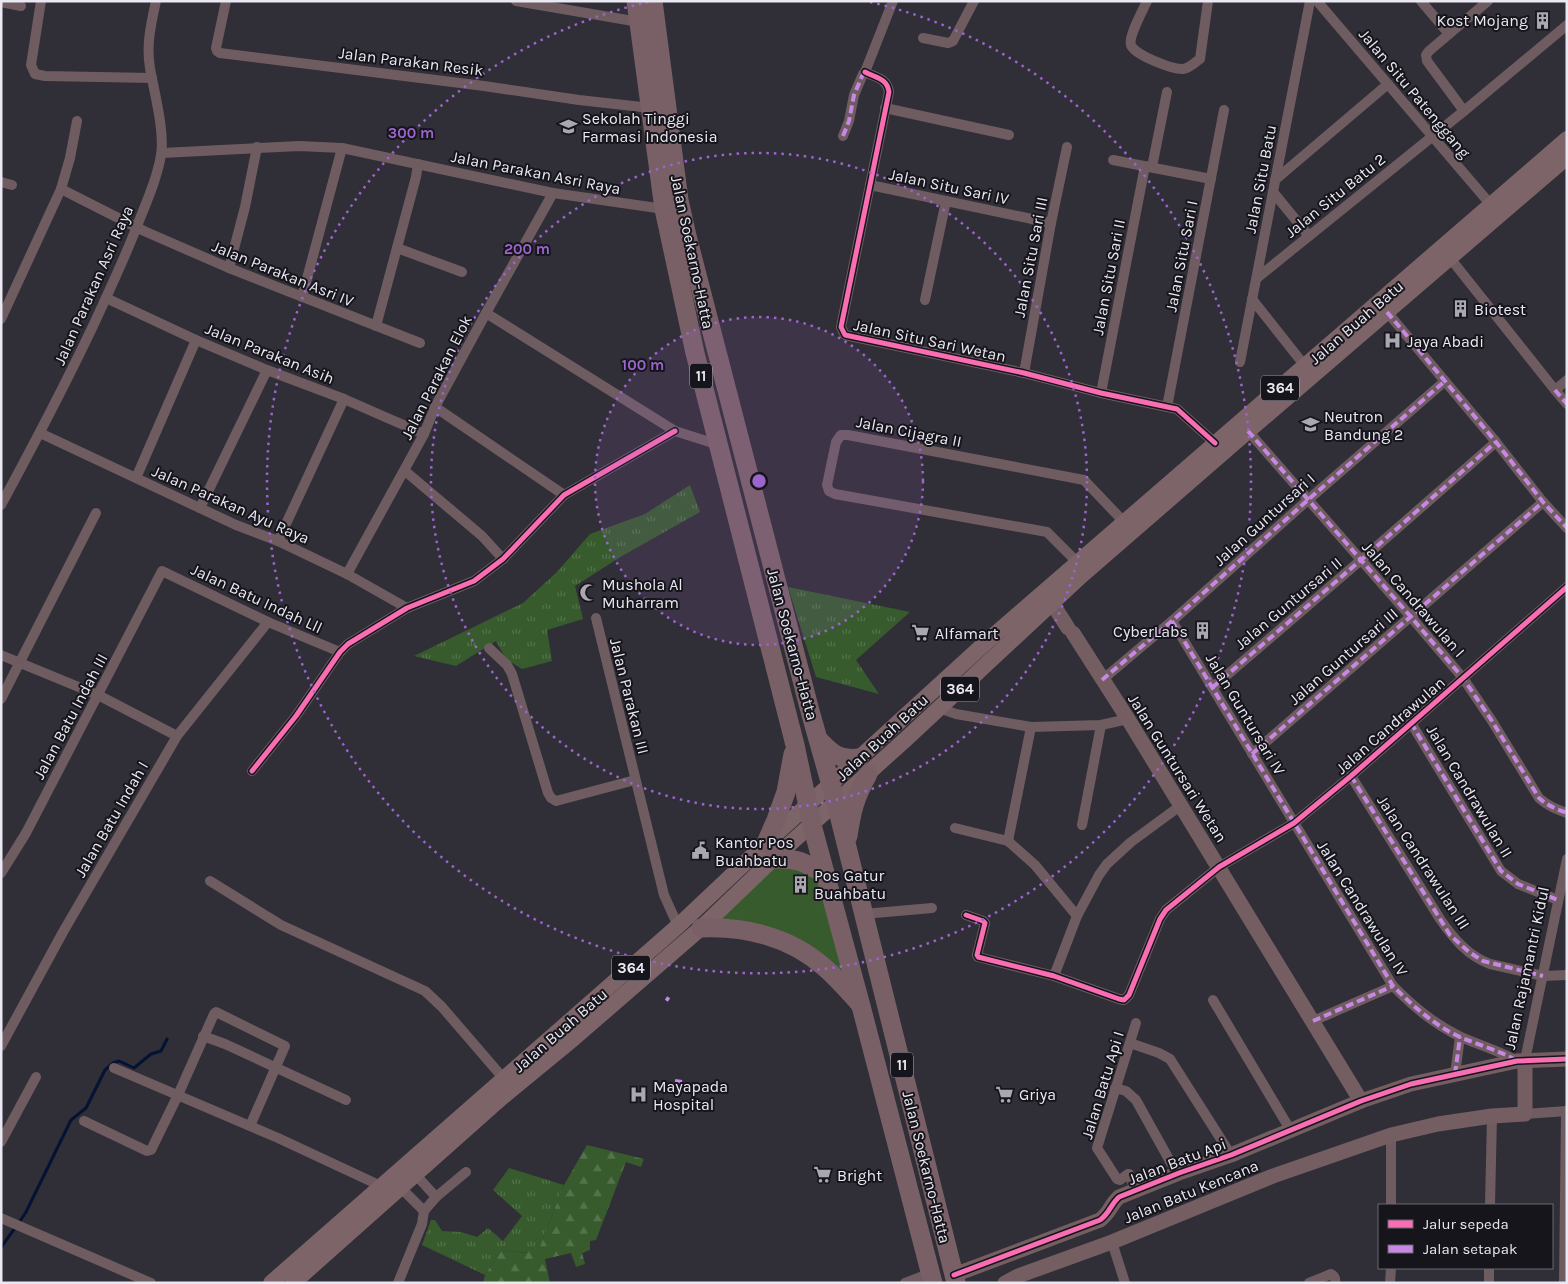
<svg xmlns="http://www.w3.org/2000/svg" width="1568" height="1284" font-family="Karla,sans-serif">
<style>
.grass{fill:url(#grass-tufts)}
.forest{fill:url(#forest-firs)}
.park{fill:#375b2d}
.lines{fill:none;stroke-linecap:round;stroke-linejoin:round}
.stream{stroke:#041334;stroke-width:3}
.street{stroke:#6e5c61;stroke-width:10}
.secondary{stroke:#745e61;stroke-width:15}
.primary{stroke:#7d6468;stroke-width:16}
.highway{stroke:#796066;stroke-width:19}
.quiet{stroke:#c787e3;stroke-width:4;stroke-dasharray:8 4;stroke-linecap:butt}
.cycleway-casing{stroke:#16151b;stroke-width:8}
.cycleway{stroke:#f96db3;stroke-width:5}
.ring{fill:none;stroke:#9c64ce;stroke-width:2.5;stroke-dasharray:2.5 5}
.labels{text-anchor:middle;stroke-width:4;stroke-linejoin:round;paint-order:stroke}
.shield{fill:#16151b;stroke:#aaa9b2;stroke-width:1}
.shield-label{font-size:15px;font-weight:bold;fill:#eae8f2}
.poi-label{font-size:16px;fill:#eae8f2;stroke:#16151b;text-anchor:start}
.street-label{font-size:16px;fill:#eae8f2;stroke:#16151b}
.centre{fill:#9c64ce;stroke:#16151b;stroke-width:2.5}
.ring-label{font-size:15px;text-anchor:middle;font-weight:bold;fill:#9c64ce;stroke:#16151b;stroke-width:4;stroke-linejoin:round;paint-order:stroke}
</style>
<defs>
<pattern id="grass-tufts" width="24" height="20" patternUnits="userSpaceOnUse" patternTransform="scale(1.25)"><rect width="24" height="20" fill="#375b2d"/><path d="M3 7l-1-3M5 7V3M7 7l1-3M15 17l-1-3M17 17v-4M19 17l1-3" fill="none" stroke="#54734c"/></pattern>
<pattern id="forest-firs" width="22" height="20" patternUnits="userSpaceOnUse" patternTransform="scale(1.25)"><rect width="22" height="20" fill="#375b2d"/><path d="M5 1l3.5 6h-7zM16 11l3.5 6h-7z" fill="#54734c"/></pattern>
</defs>
<rect width="100%" height="100%" fill="#302e36"/>
<g class="grass">
<polygon points="690,485 700,512 622,556 575,586 583,619 547,630 552,661 522,669 506,659 496,641 456,666 414,656 523,603 557,572 590,534 645,514"/>
<polygon points="788,587 910,612 856,660 879,694 816,677"/>
<polygon points="509,1168 564,1185 539,1249 528,1253 501,1250 485,1275 422,1245 431,1220 435,1220 442,1231 461,1232 477,1237 488,1228 503,1241 522,1216 493,1190"/>
</g>
<polygon class="forest" points="587,1145 644,1159 641,1167 626,1162 596,1240 590,1241 590,1250 582,1253 585,1264 576,1267 571,1253 545,1259 550,1283 483,1283 485,1275 501,1250 527,1253 528,1248 539,1249 564,1185"/>
<polygon class="park" points="775,860 826,882 858,1000 823,964 703,924"/>
<g class="lines">
<path class="stream" d="M1,1248C9,1235 18,1225 26,1212L71,1120L86,1108L105,1070L113,1063L119,1061L134,1068L151,1054L161,1051L167,1039"/>
<g class="street">
<polyline points="41,1 31,65 35,74 45,76 152,78"/>
<polyline points="226,1 216,48 217,51 220,53 484,86 579,100 651,108"/>
<polyline points="516,1 639,22"/>
<path d="M1147,1C1143,10 1128,37 1131,45C1134,55 1174,70 1183,69C1190,68 1195,62 1200,59L1208,1"/>
<polyline points="1317,1 1491,205"/>
<polyline points="1421,1 1449,34"/>
<polyline points="1,2 21,6"/>
<polyline points="923,38 948,43 953,41 974,1"/>
<path d="M865,72C876,78 887,78 889,92L841,327L845,335L1024,373L1101,393L1177,409L1215,443"/>
<polyline points="885,108 1009,135"/>
<polyline points="1464,111 1427,61 1426,55 1429,51 1488,1"/>
<polyline points="843,136 849,121 854,95 863,74 865,72 893,1"/>
<polyline points="162,153 299,146 342,148 553,193 664,209"/>
<polyline points="1113,160 1211,179"/>
<polyline points="1152,167 1167,92"/>
<polyline points="1275,180 1388,84"/>
<polyline points="1,182 12,185"/>
<polyline points="870,185 1051,223"/>
<polyline points="61,189 144,231 229,268 420,343"/>
<polyline points="1273,192 1309,236"/>
<polyline points="397,248 462,272"/>
<polyline points="1450,258 1555,390 1567,380"/>
<polyline points="229,268 245,207 257,147"/>
<polyline points="1257,278 1464,111 1567,25"/>
<polyline points="302,297 342,148"/>
<polyline points="106,298 196,340 267,370 344,399 424,434"/>
<polyline points="1252,299 1305,366"/>
<polyline points="925,300 946,201"/>
<polyline points="1387,312 1496,442 1543,502 1567,528"/>
<polyline points="486,313 675,431 719,445"/>
<polyline points="1,319 61,189 70,158 77,121"/>
<polyline points="376,326 416,177 418,164"/>
<polyline points="1240,362 1310,1"/>
<polyline points="1024,373 1051,223 1067,147"/>
<polyline points="1555,390 1567,404"/>
<polyline points="1101,393 1145,166"/>
<polyline points="435,407 564,495"/>
<polyline points="1167,407 1224,110"/>
<path d="M1248,431L1411,617L1463,678L1492,721L1539,798C1548,806 1556,809 1567,813"/>
<polyline points="40,433 236,525 278,541 347,574 407,608"/>
<polyline points="405,471 482,536 503,559"/>
<polyline points="136,478 196,340"/>
<path d="M1,505C33,446 64,387 93,326C108,293 124,260 137,226C146,203 157,179 161,155C165,131 154,92 150,68C146,45 151,24 156,1"/>
<polyline points="200,508 267,370"/>
<polyline points="278,541 344,399"/>
<polyline points="1078,563 1047,532 835,494 829,491 827,485 836,442 841,435 848,435 1084,480 1124,522"/>
<polyline points="347,574 424,434 435,407 486,313 553,193"/>
<polyline points="596,618 664,895 678,926"/>
<path d="M1172,621L1393,986C1414,1007 1433,1023 1459,1036C1478,1045 1498,1050 1517,1061"/>
<polyline points="489,648 507,665 512,674 548,793 551,798 556,801 635,780"/>
<polyline points="1,655 98,695 177,736"/>
<polyline points="1102,680 1172,621 1309,499 1445,381"/>
<polyline points="1213,687 1361,560 1496,442"/>
<polyline points="1,699 96,513"/>
<polyline points="939,708 956,714 1031,727 1101,725 1128,719"/>
<polyline points="1411,723 1501,871 1518,884 1558,900"/>
<polyline points="1252,754 1543,502"/>
<polyline points="252,771 296,716 340,652 348,644 407,608 474,581 503,559 564,495 675,431"/>
<path d="M1351,776L1440,919C1453,938 1468,956 1490,964L1543,976L1567,975"/>
<polyline points="1082,825 1101,725"/>
<polyline points="955,828 1008,841 1035,865 1077,916"/>
<polyline points="1008,841 1031,727"/>
<polyline points="1,873 26,833 162,571 268,622 340,652"/>
<polyline points="210,881 281,925 425,991 442,1007 504,1079"/>
<polyline points="864,914 932,908"/>
<polyline points="966,915 983,921 985,923 977,955 978,957 1054,976 1119,999 1124,1000 1129,995 1160,919 1166,910 1219,867 1294,823 1351,776 1567,587"/>
<polyline points="1054,976 1077,916 1099,875 1107,864 1131,842 1180,806"/>
<polyline points="1213,1000 1291,1131"/>
<polyline points="1313,1021 1393,986"/>
<polyline points="203,1036 225,1044 346,1100"/>
<polyline points="1130,1043 1159,1053 1170,1059 1231,1155"/>
<polyline points="1,1046 63,932 177,736 268,622"/>
<polyline points="1525,1060 1567,859"/>
<polyline points="114,1068 278,1138 381,1186"/>
<polyline points="1455,1074 1460,1037"/>
<polyline points="1115,1088 1126,1091 1136,1100 1171,1163 1179,1173"/>
<polyline points="1525,1114 1567,1111"/>
<polyline points="84,1121 147,1151 151,1150 178,1095 214,1014 216,1012 285,1046 250,1126"/>
<polyline points="1,1142 36,1077"/>
<polyline points="415,1174 436,1197"/>
<polyline points="400,1187 424,1211"/>
<polyline points="1135,1190 1129,1174 1128,1174 1120,1180 1117,1179 1097,1148 1136,1023"/>
<polyline points="1391,1205 1391,1135"/>
<polyline points="1490,1205 1492,1116"/>
<polyline points="1,1218 151,1283"/>
<polyline points="1112,1242 1125,1283"/>
<polyline points="398,1283 422,1224 424,1211 436,1197 466,1172"/>
<polyline points="905,1283 931,1273"/>
<path d="M1309,1283L1331,1274C1335,1276 1336,1278 1335,1283"/>
<polyline points="1390,1283 1391,1268"/>
<polyline points="1489,1283 1489,1268"/>
<polyline points="1564,1283 1566,1111"/>
</g>
<g class="secondary">
<polyline points="1052,603 1068,628"/>
<polyline points="1073,633 1128,719 1361,1101"/>
<path d="M954,1275L1100,1220C1110,1213 1110,1205 1119,1197L1179,1173L1231,1155L1361,1101L1411,1084L1517,1061L1567,1059"/>
<polyline points="1005,1283 1018,1276 1112,1242 1273,1176 1391,1135 1438,1124 1492,1116 1525,1114 1525,1060"/>
</g>
<g class="primary">
<polyline points="271,1283 678,926 766,843 993,636 1567,139"/>
<polyline points="293,1283 500,1099 574,1038 701,928 773,859 906,739 1081,576 1248,431 1567,157"/>
</g>
<g class="highway">
<polyline points="636,1 664,209 695,353 795,745 812,825 861,1006 933,1283"/>
<polyline points="653,1 679,200 687,236 810,711 836,803 956,1283"/>
<path d="M818,739C830,752 839,761 859,758"/>
<path d="M848,836C852,809 855,798 868,774"/>
<polyline points="766,843 776,820 786,792 793,754"/>
<path d="M773,859C799,858 804,862 826,875"/>
<path d="M701,928C745,926 790,937 824,967C837,978 848,991 859,1003"/>
</g>
<g class="quiet">
<polyline points="843,136 849,121 854,95 863,74 865,72"/>
<polyline points="1387,312 1496,442 1543,502 1567,528"/>
<polyline points="1555,390 1567,404"/>
<path d="M1248,431L1411,617L1463,678L1492,721L1539,798C1548,806 1556,809 1567,813"/>
<path d="M1172,621L1393,986C1414,1007 1435,1026 1462,1038C1480,1045 1499,1051 1516,1060"/>
<polyline points="1102,680 1172,621 1309,499 1445,381"/>
<polyline points="1213,687 1361,560 1496,442"/>
<polyline points="1411,723 1501,871 1518,884 1558,900"/>
<polyline points="1252,754 1543,502"/>
<polyline points="1351,776 1450,935 1469,952 1483,961 1543,976"/>
<polyline points="666,998 669,1000"/>
<polyline points="1313,1021 1393,986"/>
<polyline points="1455,1074 1460,1037"/>
<polyline points="675,1081 682,1082"/>
</g>
<defs>
<g id="cycleway">
<path d="M865,72C876,78 887,78 889,92L841,327L845,335L1024,373L1101,393L1177,409L1215,443"/>
<polyline points="252,771 296,716 340,652 348,644 407,608 474,581 503,559 564,495 675,431"/>
<polyline points="966,915 983,921 985,923 977,955 978,957 1054,976 1119,999 1124,1000 1129,995 1160,919 1166,910 1219,867 1294,823 1351,776 1567,587"/>
<path d="M954,1275L1100,1220C1110,1213 1110,1205 1119,1197L1179,1173L1231,1155L1361,1101L1411,1084L1517,1061L1567,1059"/>
</g>
</defs>
<use href="#cycleway" class="cycleway-casing"/>
<use href="#cycleway" class="cycleway"/>
</g>
<circle cx="759" cy="481" r="164" fill="#9c64ce" fill-opacity=".12"/>
<g class="ring">
<circle cx="759" cy="481" r="164"/>
<circle cx="759" cy="481" r="328"/>
<path d="M870 2A492 492 0 1 1 648 2"/>
</g>
<defs>
<symbol id="building-bare" viewBox="-9 -9 18 18"><path d="M-4-6H4V6H1V3H-1V6H-4ZM-2.5-4.3h1.7v1.8h-1.7ZM.8-4.3h1.7v1.8H.8ZM-2.5-1h1.7V.8h-1.7ZM.8-1h1.7V.8H.8Z" fill="#a9a7b0" stroke="#16151b" stroke-width="2.5" paint-order="stroke"/></symbol>
<symbol id="university-bare" viewBox="-9 -9 18 18"><path d="M0-5L7-2L0 1L-7-2ZM-4 1L0 2.5L4 1V4Q0 6-4 4Z" fill="#a9a7b0" stroke="#16151b" stroke-width="2.5" paint-order="stroke"/></symbol>
<symbol id="hospital-bare" viewBox="-9 -9 18 18"><path d="M-5-5h3v3.5h4V-5h3V5h-3V1.5h-4V5h-3Z" fill="#a9a7b0" stroke="#16151b" stroke-width="2.5" paint-order="stroke"/></symbol>
<symbol id="school-bare" viewBox="-9 -9 18 18"><path d="M0-5L7-2L0 1L-7-2ZM-4 1L0 2.5L4 1V4Q0 6-4 4Z" fill="#a9a7b0" stroke="#16151b" stroke-width="2.5" paint-order="stroke"/></symbol>
<symbol id="mosque-bare" viewBox="-9 -9 18 18"><path d="M3.5-4.9A6 6 0 1 0 3.5 4.9A5 5 0 1 1 3.5-4.9Z" fill="#a9a7b0" stroke="#16151b" stroke-width="2.5" paint-order="stroke"/></symbol>
<symbol id="supermarket-bare" viewBox="-9 -9 18 18"><path d="M-6-5.5h2.5l.6 2H6L4.5 2H-2.5L-4.4-4H-6ZM-1.5 3.2a1.3 1.3 0 1 0 .1 0ZM3 3.2a1.3 1.3 0 1 0 .1 0Z" fill="#a9a7b0" stroke="#16151b" stroke-width="2.5" paint-order="stroke"/></symbol>
<symbol id="civic-bare" viewBox="-9 -9 18 18"><path d="M-.6-6.5H3V-4.5H.6V-3L4-1V1h2V6H-6V1h2V-1L-.6-3ZM-1.2 2.5V6h2.4V2.5Z" fill="#a9a7b0" stroke="#16151b" stroke-width="2.5" paint-order="stroke"/></symbol>
</defs>
<g fill-rule="evenodd">
<use href="#building-bare" x="1530" y="8" width="25" height="25"/>
<use href="#university-bare" x="556" y="114" width="25" height="25"/>
<use href="#building-bare" x="1448" y="296" width="25" height="25"/>
<use href="#hospital-bare" x="1380" y="328" width="25" height="25"/>
<use href="#school-bare" x="1298" y="412" width="25" height="25"/>
<use href="#mosque-bare" x="576" y="580" width="25" height="25"/>
<use href="#building-bare" x="1190" y="618" width="25" height="25"/>
<use href="#supermarket-bare" x="908" y="620" width="25" height="25"/>
<use href="#civic-bare" x="688" y="838" width="25" height="25"/>
<use href="#building-bare" x="788" y="872" width="25" height="25"/>
<use href="#supermarket-bare" x="992" y="1082" width="25" height="25"/>
<use href="#hospital-bare" x="626" y="1082" width="25" height="25"/>
<use href="#supermarket-bare" x="810" y="1162" width="25" height="25"/>
</g>
<g class="labels">
<g class="shield">
<rect x="690" y="363.5" width="22" height="25" rx="4"/>
<rect x="1261" y="375.5" width="38" height="25" rx="4"/>
<rect x="941" y="676.5" width="38" height="25" rx="4"/>
<rect x="612" y="955.5" width="38" height="25" rx="4"/>
<rect x="891" y="1052.5" width="22" height="25" rx="4"/>
</g>
<g class="shield-label">
<text x="701" y="381">11</text>
<text x="1280" y="393">364</text>
<text x="960" y="694">364</text>
<text x="631" y="973">364</text>
<text x="902" y="1070">11</text>
</g>
<g class="poi-label">
<text x="1528" y="26" text-anchor="end">Kost Mojang</text>
<text x="582" y="124">Sekolah Tinggi<tspan x="582" dy="18">Farmasi Indonesia</tspan></text>
<text x="1474" y="315">Biotest</text>
<text x="1407" y="347">Jaya Abadi</text>
<text x="1324" y="422">Neutron<tspan x="1324" dy="18">Bandung 2</tspan></text>
<text x="602" y="590">Mushola Al<tspan x="602" dy="18">Muharram</tspan></text>
<text x="1188" y="637" text-anchor="end">CyberLabs</text>
<text x="935" y="639">Alfamart</text>
<text x="715" y="848">Kantor Pos<tspan x="715" dy="18">Buahbatu</tspan></text>
<text x="814" y="881">Pos Gatur<tspan x="814" dy="18">Buahbatu</tspan></text>
<text x="653" y="1092">Mayapada<tspan x="653" dy="18">Hospital</tspan></text>
<text x="1019" y="1100">Griya</text>
<text x="837" y="1181">Bright</text>
</g>
<g class="street-label">
<text transform="translate(411 61) rotate(7)" y="6">Jalan Parakan Resik</text>
<text transform="translate(1415 93) rotate(50)" y="6">Jalan Situ Patenggang</text>
<text transform="translate(536 172) rotate(11)" y="6">Jalan Parakan Asri Raya</text>
<text transform="translate(1260 179) rotate(-79)" y="6">Jalan Situ Batu</text>
<text transform="translate(949 186) rotate(12)" y="6">Jalan Situ Sari IV</text>
<text transform="translate(1335 195) rotate(-39)" y="6">Jalan Situ Batu 2</text>
<text transform="translate(693 252) rotate(78)" y="6">Jalan Soekarno-Hatta</text>
<text transform="translate(1181 256) rotate(-79)" y="6">Jalan Situ Sari I</text>
<text transform="translate(1030 257) rotate(-79)" y="6">Jalan Situ Sari III</text>
<text transform="translate(283 273) rotate(22)" y="6">Jalan Parakan Asri IV</text>
<text transform="translate(1108 277) rotate(-79)" y="6">Jalan Situ Sari II</text>
<text transform="translate(93 285) rotate(-66)" y="6">Jalan Parakan Asri Raya</text>
<text transform="translate(1356 322) rotate(-41)" y="6">Jalan Buah Batu</text>
<text transform="translate(930 340) rotate(12)" y="6">Jalan Situ Sari Wetan</text>
<text transform="translate(270 353) rotate(22)" y="6">Jalan Parakan Asih</text>
<text transform="translate(436 377) rotate(-63)" y="6">Jalan Parakan Elok</text>
<text transform="translate(909 431) rotate(11)" y="6">Jalan Cijagra II</text>
<text transform="translate(231 504) rotate(24)" y="6">Jalan Parakan Ayu Raya</text>
<text transform="translate(1264 519) rotate(-42)" y="6">Jalan Guntursari I</text>
<text transform="translate(257 598) rotate(25)" y="6">Jalan Batu Indah Lll</text>
<text transform="translate(1414 599) rotate(49)" y="6">Jalan Candrawulan I</text>
<text transform="translate(1288 603) rotate(-40)" y="6">Jalan Guntursari II</text>
<text transform="translate(793 644) rotate(75)" y="6">Jalan Soekarno-Hatta</text>
<text transform="translate(1343 656) rotate(-41)" y="6">Jalan Guntursari III</text>
<text transform="translate(630 696) rotate(76)" y="6">Jalan Parakan III</text>
<text transform="translate(1246 714) rotate(59)" y="6">Jalan Guntursari IV</text>
<text transform="translate(70 716) rotate(-62)" y="6">Jalan Batu Indah III</text>
<text transform="translate(1390 725) rotate(-41)" y="6">Jalan Candrawulan</text>
<text transform="translate(882 737) rotate(-43)" y="6">Jalan Buah Batu</text>
<text transform="translate(1178 768) rotate(58)" y="6">Jalan Guntursari Wetan</text>
<text transform="translate(1470 791) rotate(59)" y="6">Jalan Candrawulan II</text>
<text transform="translate(111 819) rotate(-60)" y="6">Jalan Batu Indah I</text>
<text transform="translate(1424 862) rotate(57)" y="6">Jalan Candrawulan III</text>
<text transform="translate(1363 908) rotate(58)" y="6">Jalan Candrawulan IV</text>
<text transform="translate(1526 968) rotate(-78)" y="6">Jalan Rajamantri Kidul</text>
<text transform="translate(560 1030) rotate(-41)" y="6">Jalan Buah Batu</text>
<text transform="translate(1102 1085) rotate(-73)" y="6">Jalan Batu Api I</text>
<text transform="translate(1177 1161) rotate(-21)" y="6">Jalan Batu Api</text>
<text transform="translate(927 1167) rotate(76)" y="6">Jalan Soekarno-Hatta</text>
<text transform="translate(1191 1191) rotate(-22)" y="6">Jalan Batu Kencana</text>
</g>
</g>
<circle cx="759" cy="481" r="8" class="centre"/>
<g class="ring-label">
<text x="411" y="138">300 m</text>
<text x="527" y="254">200 m</text>
<text x="643" y="370">100 m</text>
</g>
<rect width="1568" height="1284" fill="none" stroke="#eae8f2" stroke-width="5"/>
<rect x="1378" y="1204" width="175" height="65" fill="#16151b" stroke="#6b6971"/>
<rect x="1388" y="1220" width="25" height="8" fill="#f96db3" stroke="#6b6971"/>
<text x="1423" y="1229" font-size="15" fill="#eae8f2">Jalur sepeda</text>
<rect x="1388" y="1245" width="25" height="8" fill="#c787e3" stroke="#6b6971"/>
<text x="1423" y="1254" font-size="15" fill="#eae8f2">Jalan setapak</text>
</svg>
